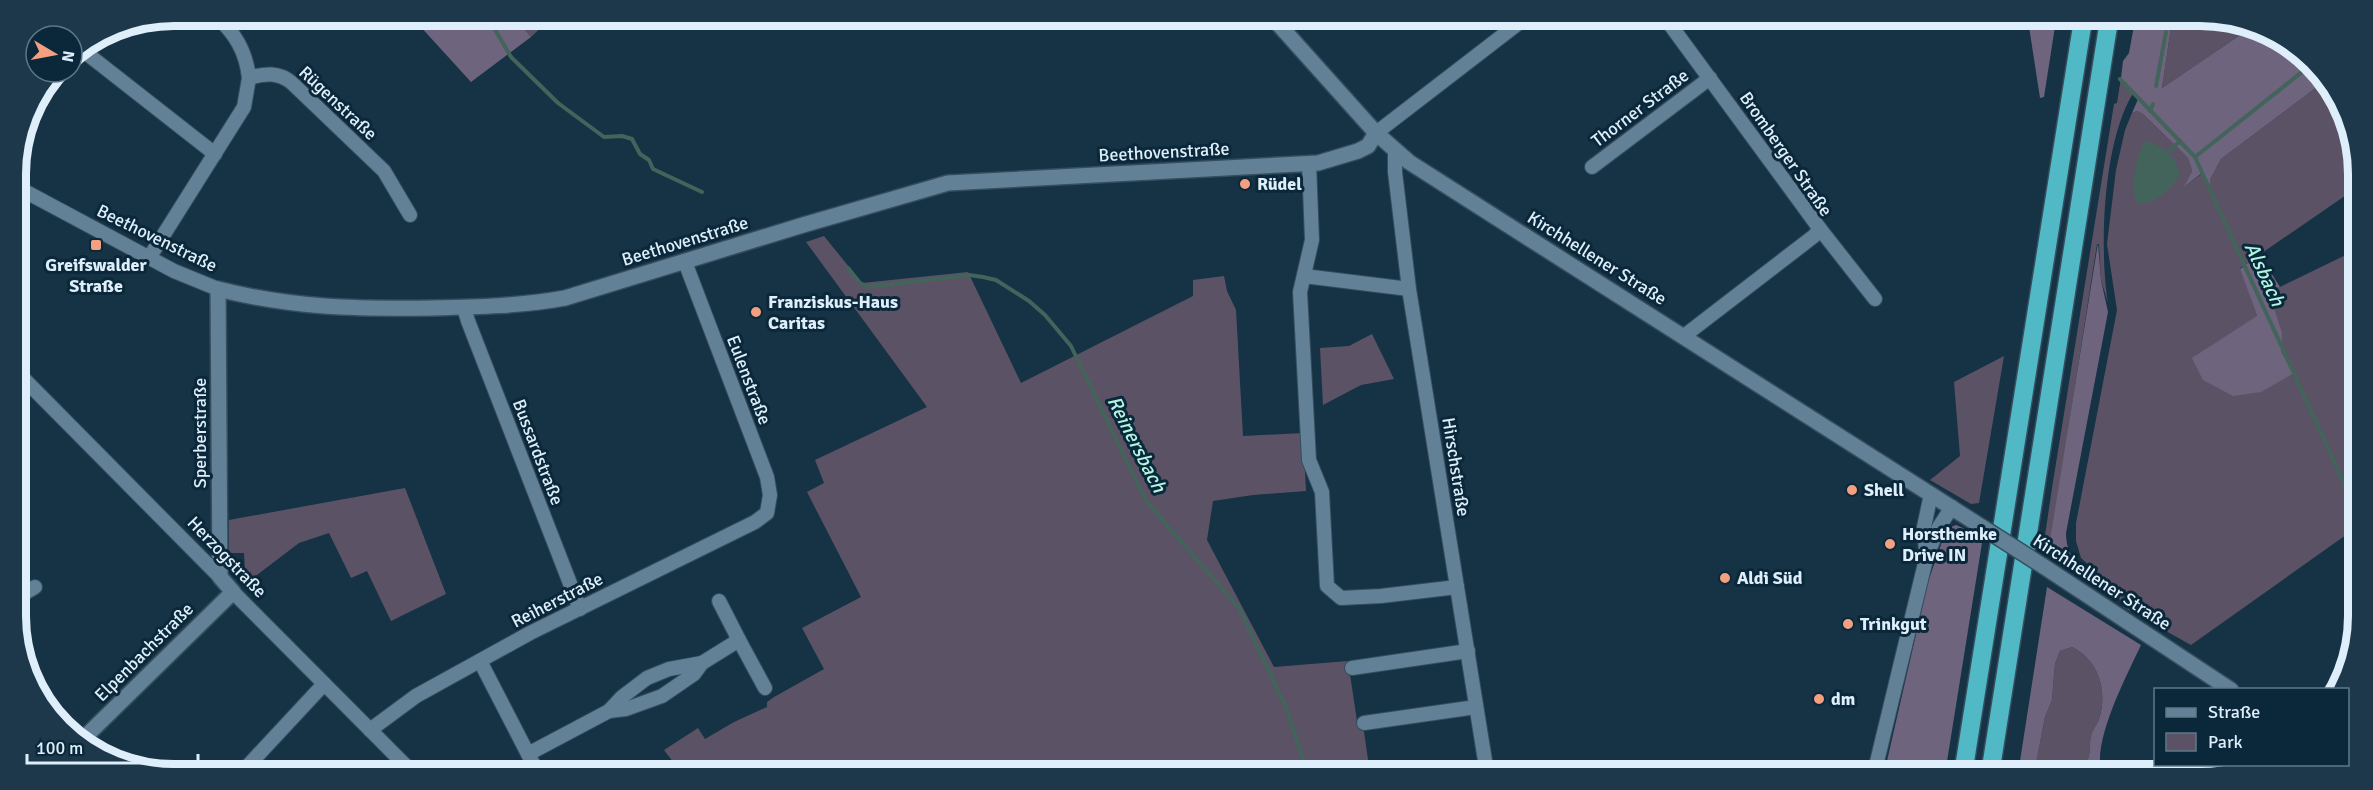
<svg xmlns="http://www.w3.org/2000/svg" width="2373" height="790" font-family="Signika,sans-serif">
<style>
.green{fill:#5b5365}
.forest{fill:#6f647e}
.water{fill:#42645b}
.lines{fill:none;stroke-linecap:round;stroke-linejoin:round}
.stream{stroke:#42645b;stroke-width:4}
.street-casing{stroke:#354d5d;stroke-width:16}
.secondary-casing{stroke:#354d5d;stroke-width:18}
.highway-casing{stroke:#354d5d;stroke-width:21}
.street{stroke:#628197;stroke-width:14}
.secondary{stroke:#628197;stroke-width:15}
.highway{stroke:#51b8c6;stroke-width:18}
.secondary-bridge-casing{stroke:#354d5d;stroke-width:18;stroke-linecap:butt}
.secondary-bridge{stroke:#628197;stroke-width:15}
.poi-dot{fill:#f3a081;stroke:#0b283b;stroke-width:2}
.labels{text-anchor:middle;stroke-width:6;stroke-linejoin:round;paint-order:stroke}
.street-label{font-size:18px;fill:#deeffb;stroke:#0b283b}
.poi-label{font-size:18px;font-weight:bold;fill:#deeffb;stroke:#0b283b;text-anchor:start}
.water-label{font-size:20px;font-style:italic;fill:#b1f5e2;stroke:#0b283b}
.rim{fill:none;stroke:#deeffb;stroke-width:8}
</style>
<rect width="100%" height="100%" fill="#163245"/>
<g class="green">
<polygon points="513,16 553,16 531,37"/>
<polygon points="2172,20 2241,20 2252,27 2162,88"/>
<path d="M2121,78L2134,92C2103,139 2099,249 2108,303L2101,280L2099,244H2097L2049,554L2043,549L2052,488L2114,104L2117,103Z"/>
<polygon points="2325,81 2355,143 2355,189 2240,268 2257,316 2294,373 2280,352 2282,344 2270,296 2271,290 2274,287 2280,287 2354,251 2353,530 2191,645 2123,607 2115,589 2081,558 2076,541 2076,523 2117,310 2107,244 2116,170 2125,130 2132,113 2137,111 2143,114 2188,158 2192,171 2185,186 2203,173 2210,188 2210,180 2221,159"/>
<polygon points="824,236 862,283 968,272 1021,383 1193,296 1193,280 1224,276 1227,291 1236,310 1243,436 1303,433 1306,491 1253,495 1213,501 1207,540 1274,667 1348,661 1357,721 1363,725 1370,773 680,771 664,750 698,728 705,739 734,722 767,707 767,702 774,697 824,669 802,628 861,597 807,492 824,483 815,460 927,407 806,242"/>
<polygon points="1372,334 1394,379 1361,385 1323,405 1320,348 1349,346"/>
<polygon points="2004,356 1979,503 1971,504 1930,480 1960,456 1954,382"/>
<polygon points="405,488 446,594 391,621 367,571 351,578 329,533 299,543 253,578 245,571 244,553 229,553 229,520"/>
<path d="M2072,647C2099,660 2108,692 2099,719C2097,725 2092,730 2091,736C2089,744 2091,751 2088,759L2081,763L2077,774H2034L2045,717L2052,700L2055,664L2060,651Z"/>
</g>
<g class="forest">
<polygon points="404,16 513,16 531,37 471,82 419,25"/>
<polygon points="2028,20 2056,20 2044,97 2040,98"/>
<polygon points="2135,20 2172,20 2162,88 2252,27 2318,69 2325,81 2221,159 2210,180 2210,191 2202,173 2184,187 2192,171 2188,158 2143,114 2137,111 2132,113 2139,97 2121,78 2123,61 2129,53"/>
<path d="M2098,243L2101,280L2108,312L2066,533C2066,566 2090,569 2107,592V595L2048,553Z"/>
<polygon points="2259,254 2280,287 2274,287 2270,296 2282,333 2281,352 2294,373 2261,392 2233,396 2203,380 2192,358 2257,316 2240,269"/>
<polygon points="1956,525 1963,528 1982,543 1945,774 1884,774 1928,582 1944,536 1951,527"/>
<path d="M2047,587L2141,645C2127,675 2091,743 2102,774H2077L2081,763L2088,759C2091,751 2089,744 2091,736C2092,730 2097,725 2099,719C2108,692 2099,660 2072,647L2060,651L2055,664L2052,700L2045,717L2034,774H2018Z"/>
</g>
<path class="water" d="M2145,141C2162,145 2176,157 2180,175C2169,190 2156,204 2137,203C2129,190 2137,153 2145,141Z"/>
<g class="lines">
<g class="stream">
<polyline points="487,16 511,57 558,103 604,137 622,136 632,139 640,154 649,160 653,169 702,192"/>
<polyline points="2120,79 2195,157 2353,503"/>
<polyline points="2156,86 2166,32"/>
<polyline points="2150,111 2153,104"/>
<polyline points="2167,153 2180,141"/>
<polyline points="2195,157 2312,64"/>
<polyline points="848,268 860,283 868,287 969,275 983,277 996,280 1029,301 1045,315 1071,346 1146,501 1239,608 1286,707 1307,772"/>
</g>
<defs>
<g id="street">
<path d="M215,15C235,33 246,51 249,78C265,73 279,72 292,83L384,171L410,215"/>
<polyline points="1666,19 1820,229 1814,236 1684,336"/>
<polyline points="81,49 215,154"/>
<polyline points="1376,133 1524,19"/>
<polyline points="1395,150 1395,172 1409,289 1487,773"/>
<polyline points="1309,163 1312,240 1300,292 1309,460 1322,492 1327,586 1341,598 1381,596 1457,587"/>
<polyline points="1592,167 1710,78"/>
<polyline points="15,186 174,271 218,289"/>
<polyline points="1820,229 1875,299"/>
<polyline points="149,258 244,107 249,78"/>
<polyline points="1304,276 1409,289"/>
<polyline points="464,308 468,321 580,609"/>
<polyline points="16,371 220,577"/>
<polyline points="1926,552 1924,527 1931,494"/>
<polyline points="233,592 410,770"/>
<polyline points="18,597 35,587"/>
<polyline points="719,601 739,640"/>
<polyline points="480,661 528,754"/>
<polyline points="1352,668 1468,651"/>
<polyline points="609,711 626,709 662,696 694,674 702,663 739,640 765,688"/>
<polyline points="1364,723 1476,707"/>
<polyline points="370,730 416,696 530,633 755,522 767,513 770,495 767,477 685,262"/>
<polyline points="244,770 324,684"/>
<polyline points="537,771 528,754 609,711 622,697 647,678 669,669 702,663"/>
<polyline points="1874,774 1927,555 1939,527 1952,507"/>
</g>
<g id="secondary">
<polyline points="1273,18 1376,133 1409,162 1982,527"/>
<polyline points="2043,566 2231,690"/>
<path d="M83,739L233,592L220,577L218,289C293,308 356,309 433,308C477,307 521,306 565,298L803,225L948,183L1318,163L1358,151L1368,146L1376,133"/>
</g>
<g id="highway">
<polyline points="1963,774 2083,20"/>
<polyline points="1990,774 2109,20"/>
</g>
</defs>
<use href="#street" class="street-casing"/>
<use href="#secondary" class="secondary-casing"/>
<use href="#highway" class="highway-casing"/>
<use href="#street" class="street"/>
<use href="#secondary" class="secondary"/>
<use href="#highway" class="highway"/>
<defs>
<polyline id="secondary-bridge" points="1982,527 2043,566"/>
</defs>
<use href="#secondary-bridge" class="secondary-bridge-casing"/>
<use href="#secondary-bridge" class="secondary-bridge"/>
</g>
<g class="poi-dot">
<circle cx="1245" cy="184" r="6"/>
<rect x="90" y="239" width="12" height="12" rx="3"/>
<circle cx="756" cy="312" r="6"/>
<circle cx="1852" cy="490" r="6"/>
<circle cx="1890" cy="544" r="6"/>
<circle cx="1725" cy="578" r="6"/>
<circle cx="1848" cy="624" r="6"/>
<circle cx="1819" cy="699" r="6"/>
</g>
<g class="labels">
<g class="street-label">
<text transform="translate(338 103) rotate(43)" y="6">Rügenstraße</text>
<text transform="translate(1640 108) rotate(-37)" y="6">Thorner Straße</text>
<text transform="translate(1164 152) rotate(-3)" y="6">Beethovenstraße</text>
<text transform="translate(1786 154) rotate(55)" y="6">Bromberger Straße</text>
<text transform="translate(157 238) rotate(26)" y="6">Beethovenstraße</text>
<text transform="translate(685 241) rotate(-17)" y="6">Beethovenstraße</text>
<text transform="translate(1597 258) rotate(32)" y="6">Kirchhellener Straße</text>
<text transform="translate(749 380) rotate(69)" y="6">Eulenstraße</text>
<text transform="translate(200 433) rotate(-90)" y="6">Sperberstraße</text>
<text transform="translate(538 452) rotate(69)" y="6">Bussardstraße</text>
<text transform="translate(1456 467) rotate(81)" y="6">Hirschstraße</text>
<text transform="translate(227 557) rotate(46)" y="6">Herzogstraße</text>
<text transform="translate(2102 582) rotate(33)" y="6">Kirchhellener Straße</text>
<text transform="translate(557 600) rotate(-27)" y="6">Reiherstraße</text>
<text transform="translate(144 652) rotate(-45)" y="6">Elpenbachstraße</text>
</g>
<g class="poi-label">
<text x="1257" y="190">Rüdel</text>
<text x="96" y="271" text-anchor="middle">Greifswalder<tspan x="96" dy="21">Straße</tspan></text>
<text x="768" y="308">Franziskus-Haus<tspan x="768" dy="21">Caritas</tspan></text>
<text x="1864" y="496">Shell</text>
<text x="1902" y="540">Horsthemke<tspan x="1902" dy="21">Drive IN</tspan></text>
<text x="1737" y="584">Aldi Süd</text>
<text x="1860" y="630">Trinkgut</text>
<text x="1831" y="705">dm</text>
</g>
<g class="water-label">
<text transform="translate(2265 274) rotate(65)" y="7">Alsbach</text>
<text transform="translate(1137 444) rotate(63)" y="7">Reinersbach</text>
</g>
</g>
<path d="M0 0H2373V790H0ZM174 26H2200A148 148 0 0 1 2348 174V616A148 148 0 0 1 2200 764H174A148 148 0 0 1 26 616V174A148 148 0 0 1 174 26Z" fill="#1c384a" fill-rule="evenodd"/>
<path class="rim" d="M174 26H2200A148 148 0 0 1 2348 174V616A148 148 0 0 1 2200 764H174A148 148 0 0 1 26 616V174A148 148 0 0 1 174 26Z"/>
<rect x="2154" y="688" width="195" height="78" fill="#0b283b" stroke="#5f7888" stroke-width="1.5"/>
<rect x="2166" y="708" width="30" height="9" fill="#628197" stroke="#5f7888" stroke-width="1.5"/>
<text x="2208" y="718" font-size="18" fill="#deeffb">Straße</text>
<rect x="2166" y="733" width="30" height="18" fill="#5b5365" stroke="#5f7888" stroke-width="1.5"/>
<text x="2208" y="748" font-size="18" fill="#deeffb">Park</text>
<g transform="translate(54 54) rotate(100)"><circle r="28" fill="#0b283b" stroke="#5f7888" stroke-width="1.5"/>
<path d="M0-4.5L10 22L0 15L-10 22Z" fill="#f3a081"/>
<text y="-9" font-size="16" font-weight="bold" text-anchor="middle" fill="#deeffb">N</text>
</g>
<path d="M27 754v9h171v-9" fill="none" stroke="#deeffb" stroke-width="3"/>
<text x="36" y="754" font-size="18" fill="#deeffb" stroke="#0b283b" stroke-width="4.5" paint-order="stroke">100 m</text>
</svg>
